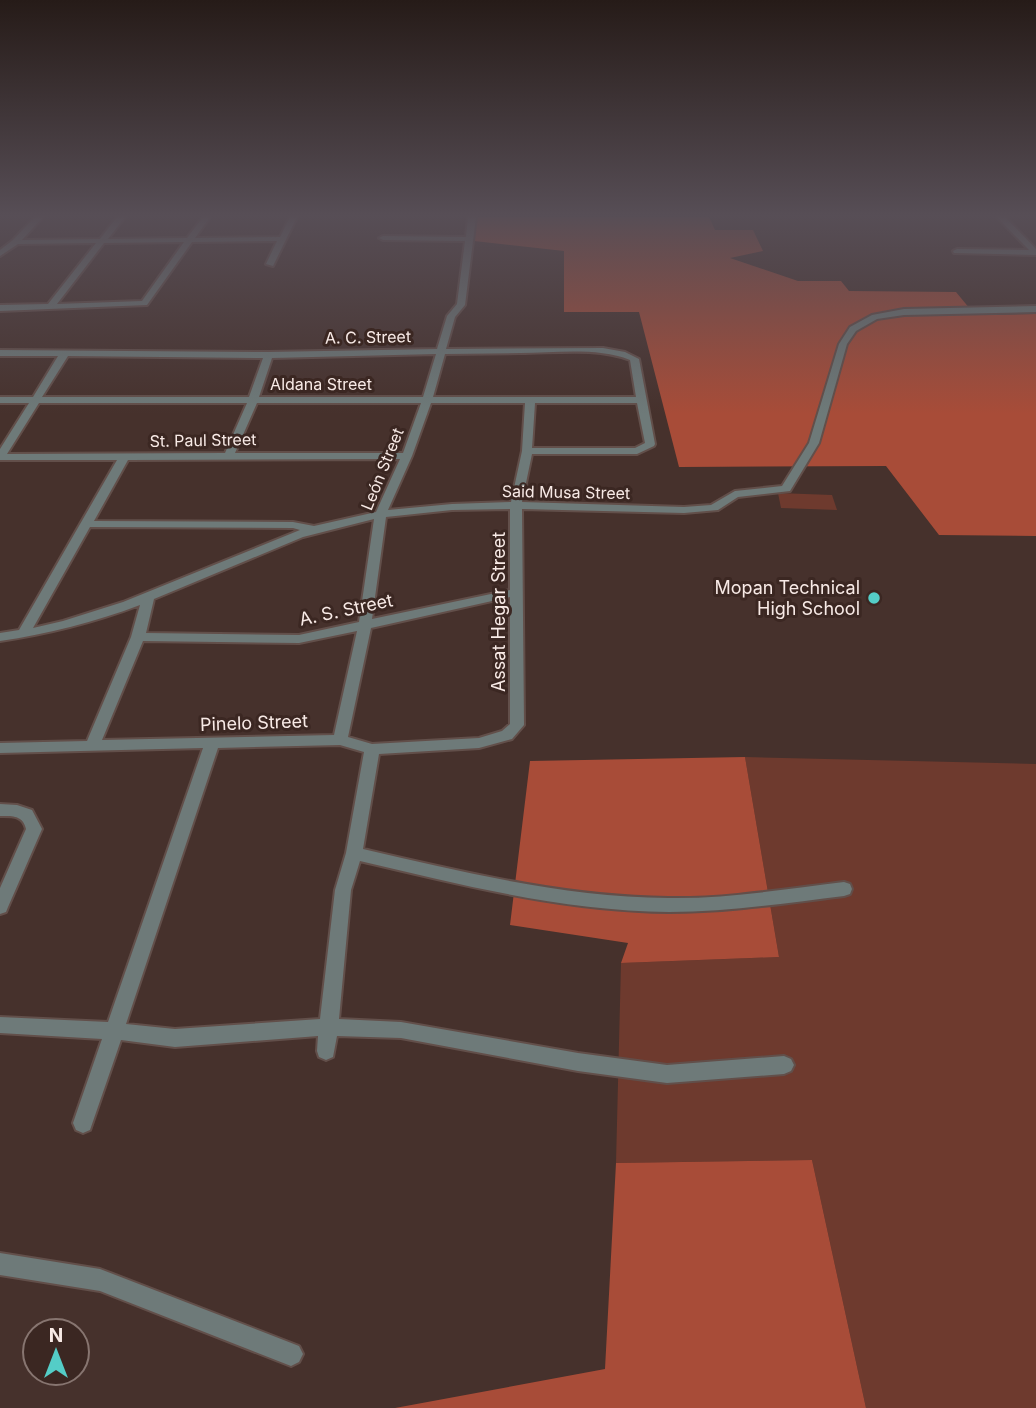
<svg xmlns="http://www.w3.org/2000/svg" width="1036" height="1408" font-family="Inter,sans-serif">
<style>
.green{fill:#6e3a2e}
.forest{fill:#a84c38}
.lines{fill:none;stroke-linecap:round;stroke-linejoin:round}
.minor-casing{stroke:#624f4a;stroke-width:4}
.minor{fill:#6e7a79;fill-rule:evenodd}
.poi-dot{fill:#54cdc7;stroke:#3b2722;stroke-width:2.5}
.labels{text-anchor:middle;stroke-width:6;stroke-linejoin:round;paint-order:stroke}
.far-street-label{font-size:16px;fill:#f8eae6;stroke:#3b2722}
.poi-label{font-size:18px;fill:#f8eae6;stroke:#3b2722;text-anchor:end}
.street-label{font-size:18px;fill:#f8eae6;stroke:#3b2722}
</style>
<rect width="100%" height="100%" fill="#46312c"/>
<g class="green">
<polygon points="778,493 832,495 837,510 781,508"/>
<polygon points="745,757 1036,764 1036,1408 866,1408 812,1160 616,1163 621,963 779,957"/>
</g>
<g class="forest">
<polygon points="475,217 709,217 715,230 753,230 763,251 730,258 798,281 841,281 849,291 956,292 975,315 1036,314 1036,536 939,535 886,466 679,467 639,312 564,312 564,251 474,241"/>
<polygon points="745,757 779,957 621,963 628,943 510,925 530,761"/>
<polygon points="812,1160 866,1408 395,1408 605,1369 616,1163"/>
</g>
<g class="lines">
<defs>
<g id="minor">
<path d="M35,217H43L22,240L100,239L117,217H125L108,239L187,238L203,217H210L195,238L280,237L290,217H297L273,266L266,264L277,241L192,242L147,305L0,311V305L48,304L96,243L18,244L0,256V250L13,240ZM184,242L142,301L57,304L104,243Z"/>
<path d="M468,217H476L465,305L455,317L446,349L603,348L625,352L639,359L655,444L654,446L637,454H532L522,502L684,507L711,505L735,491L782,486L809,443L839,344L850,327L872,315L904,309L1036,306V312L904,315L877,319L856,331L847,344L819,443L790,491L738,497L718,510L684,513L522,509L524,725L512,739L479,748L379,754L363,849C463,872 564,897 668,898C727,899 786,889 844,882L850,884L852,889L850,894L844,896C786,903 728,912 669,912C564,911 461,885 360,861L351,890L339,1019L401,1022L578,1053L667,1065L784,1056L791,1059L794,1065L791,1071L784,1074L667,1083L578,1071L401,1038L337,1036L333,1057L326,1060L319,1057L317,1051L318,1036L175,1047L121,1040L90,1130L83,1133L76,1130L73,1123L102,1039L0,1033V1017L108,1022L203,748L0,753V743L87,741L131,637L140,605C95,622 48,634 0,641V633L19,630L117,460H0V449L29,403H0V397H33L58,356H0V350L268,352L437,349L447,316L457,304L465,241L383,240L379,238L383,236L466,237ZM520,353C555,353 597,347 630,360L636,397H433L445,354ZM436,354L423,397H259L272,358ZM68,356L263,358L249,397H42ZM39,403H247L225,453L7,454ZM257,403H421L403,453H235ZM431,403H525L522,451L511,502L452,504L388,510L412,456ZM535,403H637L645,443L635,448H532ZM400,459L376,512L314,526L293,522L94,521L128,460ZM510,509V590L372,619L386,517L452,510ZM374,519L359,622L299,635L146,633L154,599L303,537ZM90,527L293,528L300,530L123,602L63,621L33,628ZM510,597V724L502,731L479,738L372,744L348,737L371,628ZM357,631L334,735L102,740L143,641L299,643ZM340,745L364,752L346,853L335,890L320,1019L175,1029L126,1024L218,748Z"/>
<polygon points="997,217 1005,217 1036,249 1036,255 954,253 953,251 957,249 1029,250"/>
<path d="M0,804L17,805L32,810L42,829L8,907L6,912L0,914V888L26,829C23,815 12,816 0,816Z"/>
<polygon points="0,1253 100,1269 299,1346 303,1354 299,1362 291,1366 100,1291 0,1275"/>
</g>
</defs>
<use href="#minor" class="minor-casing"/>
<use href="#minor" class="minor"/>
</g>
<linearGradient id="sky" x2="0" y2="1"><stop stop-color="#261b18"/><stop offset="0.52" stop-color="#574e56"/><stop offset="1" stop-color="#574e56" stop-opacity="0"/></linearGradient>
<rect width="1036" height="414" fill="url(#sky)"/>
<circle class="poi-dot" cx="874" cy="598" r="7"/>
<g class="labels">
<g class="far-street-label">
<text transform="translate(368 337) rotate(-1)" y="6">A. C. Street</text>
<text x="321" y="390">Aldana Street</text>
<text transform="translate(203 440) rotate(-1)" y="6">St. Paul Street</text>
<text transform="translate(382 469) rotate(-68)" y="6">León Street</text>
<text transform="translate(566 492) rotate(1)" y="6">Said Musa Street</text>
</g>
<g class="poi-label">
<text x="860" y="594">Mopan Technical<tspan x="860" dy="21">High School</tspan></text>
</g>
<g class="street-label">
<text transform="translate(346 610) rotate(-12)" y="6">A. S. Street</text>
<text transform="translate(499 612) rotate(-90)" y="6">Assat Hegar Street</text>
<text transform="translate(254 723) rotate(-2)" y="6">Pinelo Street</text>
</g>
</g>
<g transform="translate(56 1352)"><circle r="33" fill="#3b2722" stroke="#877570" stroke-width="2"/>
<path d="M0-5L12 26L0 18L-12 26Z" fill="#54cdc7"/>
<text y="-10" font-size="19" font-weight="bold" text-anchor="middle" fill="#f8eae6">N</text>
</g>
</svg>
